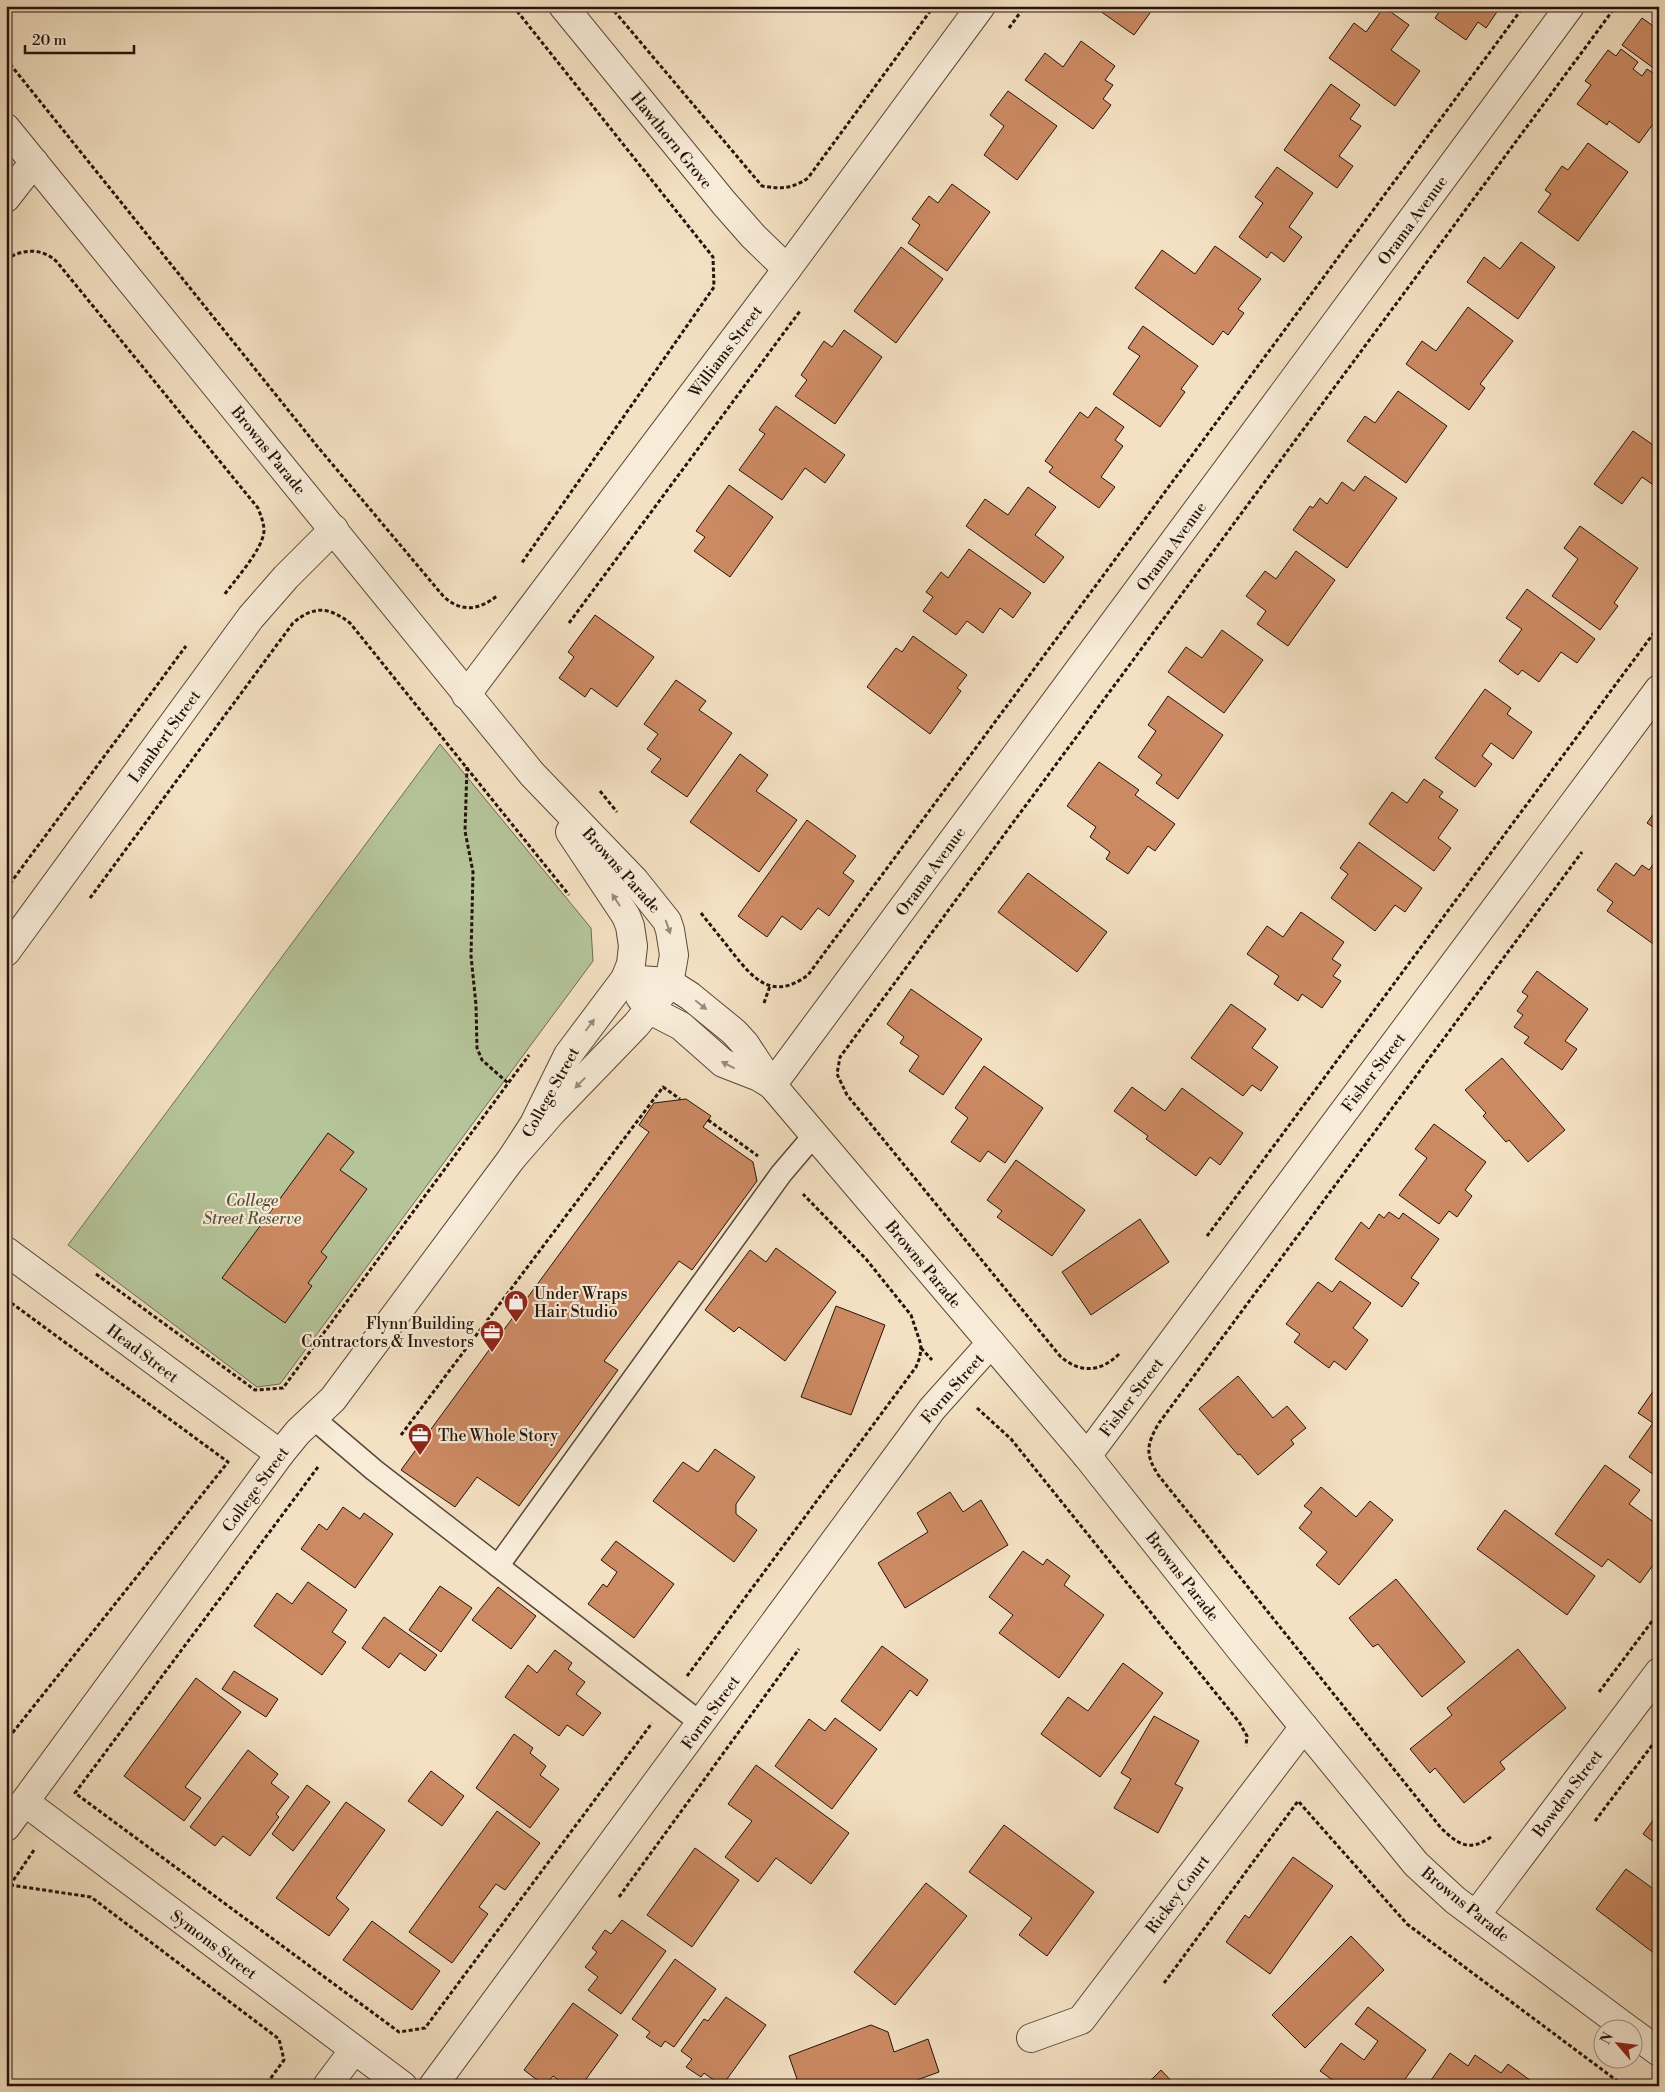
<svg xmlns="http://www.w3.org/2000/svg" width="1665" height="2092" font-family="'Libre Bodoni',serif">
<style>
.green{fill:#b5c499;stroke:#6e6c52}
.building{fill:#cc8a63;stroke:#26130b}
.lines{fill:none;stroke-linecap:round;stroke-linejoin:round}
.service-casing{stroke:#5a4639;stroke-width:24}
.minor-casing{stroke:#5a4639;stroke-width:30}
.path{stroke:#26130b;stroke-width:3;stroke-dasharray:4 2.5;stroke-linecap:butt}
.service{stroke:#f8ecd8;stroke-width:21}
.minor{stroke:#f8ecd8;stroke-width:28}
.oneway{fill:#9a8a7c}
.labels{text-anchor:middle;stroke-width:4.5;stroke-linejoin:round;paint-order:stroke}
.street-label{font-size:16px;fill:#26130b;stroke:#f8ecd8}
.park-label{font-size:16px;font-style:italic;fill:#58513d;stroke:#f8ecd8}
.poi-label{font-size:16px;fill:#26130b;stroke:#f8ecd8;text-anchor:start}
</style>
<rect width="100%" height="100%" fill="#f4e1c3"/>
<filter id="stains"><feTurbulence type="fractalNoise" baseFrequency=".004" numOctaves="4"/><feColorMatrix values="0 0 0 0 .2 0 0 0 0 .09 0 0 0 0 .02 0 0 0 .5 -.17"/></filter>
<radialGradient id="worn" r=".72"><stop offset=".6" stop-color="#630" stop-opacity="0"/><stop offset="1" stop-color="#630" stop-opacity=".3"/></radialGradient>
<polygon class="green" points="440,744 591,928 593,961 280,1384 257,1387 68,1245"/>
<g class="building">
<polygon points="1093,6 1155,6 1134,35"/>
<polygon points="1443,6 1501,6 1486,28 1478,22 1466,40 1435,18"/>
<polygon points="1384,7 1409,25 1391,50 1420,71 1395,106 1329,58 1354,23 1366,32"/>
<polygon points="1642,18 1659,30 1659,72 1622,45"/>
<polygon points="1081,41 1115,66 1105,80 1113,85 1103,99 1111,105 1093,129 1025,80 1045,53 1063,67"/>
<polygon points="1621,49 1638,62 1633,69 1642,76 1647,69 1659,77 1659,116 1639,143 1609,121 1607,125 1577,104 1591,85 1585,81 1608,50 1616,56"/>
<polygon points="1331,84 1360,105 1350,119 1361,126 1339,156 1353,166 1337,188 1284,150"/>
<polygon points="1008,91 1057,126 1017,180 984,155 1004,126 990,115"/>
<polygon points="1588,143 1628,172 1578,241 1538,212 1551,194 1545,190 1562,166 1568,170"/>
<polygon points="1277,167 1313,193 1289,227 1302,237 1284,262 1271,252 1267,258 1239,237 1263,203 1255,197"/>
<polygon points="952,184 990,212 947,271 908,243 920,225 912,219 929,196 938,203"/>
<polygon points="1521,242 1555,267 1518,319 1467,282 1484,257 1500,269"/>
<polygon points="1215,246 1261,279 1238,309 1244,313 1228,335 1223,331 1213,345 1135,288 1162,250 1195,274"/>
<polygon points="901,247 943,279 896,343 854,311"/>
<polygon points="1468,307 1513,341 1480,384 1485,388 1469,410 1406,364 1422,341 1436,351"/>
<polygon points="1143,326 1198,366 1181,389 1185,392 1160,427 1113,394 1140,356 1128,348"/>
<polygon points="844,330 882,357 835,424 795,396 807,380 801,375 824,341 832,347"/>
<polygon points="1398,391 1447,426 1406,483 1347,441 1365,416 1375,423"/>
<polygon points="776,406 845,455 825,483 805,468 782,500 739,470 765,434 759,430"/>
<polygon points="1096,407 1124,427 1115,440 1123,446 1101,477 1115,487 1099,508 1049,472 1053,467 1045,461 1080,412 1088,418"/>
<polygon points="1633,431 1659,449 1659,489 1642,477 1622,504 1594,484"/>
<polygon points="1365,476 1397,498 1347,568 1293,530 1310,506 1313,508 1320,498 1327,504 1342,482 1354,491"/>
<polygon points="729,485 773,517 730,577 694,551 705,537 696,531"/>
<polygon points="1028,487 1056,507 1035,535 1064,557 1044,583 966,526 985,499 1008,515"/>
<polygon points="1580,526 1638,568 1614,603 1618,606 1600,630 1552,596 1578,559 1564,548"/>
<polygon points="969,549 1031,593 1013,618 1000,608 983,633 967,621 956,635 923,611 933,597 926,592 941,572 948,578"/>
<polygon points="1296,551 1335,580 1288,646 1257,624 1266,611 1246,596 1265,571 1276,579"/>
<polygon points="1527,589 1595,639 1577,663 1561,652 1539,682 1522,670 1518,675 1499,661 1522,629 1506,618"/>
<polygon points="595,615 654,657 617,707 591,688 585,697 559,678 574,657 568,652"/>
<polygon points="1222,630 1263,660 1224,713 1168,672 1186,647 1202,658"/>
<polygon points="913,636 967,675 957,688 961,691 930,734 867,687 896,648 902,652"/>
<polygon points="676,680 706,701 699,710 732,733 687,797 651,772 661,759 647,749 658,734 644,724"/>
<polygon points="1485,689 1511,708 1507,714 1532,732 1513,759 1491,743 1482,756 1492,764 1475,787 1435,758"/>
<polygon points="1168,696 1223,735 1178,799 1156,783 1162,775 1138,757 1156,731 1148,725"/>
<polygon points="740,754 768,775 756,791 797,820 759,872 690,822"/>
<polygon points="1099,762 1139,790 1135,795 1175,824 1155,851 1148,846 1128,874 1106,859 1110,852 1090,837 1096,827 1067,806"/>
<polygon points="1424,779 1443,792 1439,797 1458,810 1438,838 1451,848 1434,871 1369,824 1392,792 1407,803"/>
<polygon points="1659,806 1659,831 1647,823"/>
<polygon points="807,820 856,856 843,873 854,881 829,916 818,908 801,930 782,916 767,937 738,916"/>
<polygon points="1359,842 1422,888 1405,912 1395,905 1375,931 1331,898 1348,874 1340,868"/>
<polygon points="1655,862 1659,864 1659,948 1607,911 1613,902 1597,890 1616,863 1634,876 1642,865 1649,870"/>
<polygon points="1028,873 1107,932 1077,972 998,912"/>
<polygon points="1301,912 1344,942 1332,959 1341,965 1333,976 1341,981 1322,1008 1302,994 1298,1001 1274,984 1279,976 1247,954 1267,926 1283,937"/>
<polygon points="1537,971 1588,1009 1565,1041 1577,1049 1562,1070 1524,1043 1529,1037 1514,1027 1523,1015 1517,1011 1528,996 1522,992"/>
<polygon points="911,989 982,1039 943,1095 909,1071 919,1056 900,1043 904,1037 887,1024"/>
<polygon points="1231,1004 1266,1029 1252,1048 1278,1067 1261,1091 1252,1085 1243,1096 1191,1058"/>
<polygon points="1502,1058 1565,1130 1528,1162 1509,1140 1506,1142 1483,1116 1486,1113 1465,1090"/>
<polygon points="984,1066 1043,1108 1005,1163 988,1151 980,1162 951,1142 968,1118 955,1108"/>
<polygon points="1132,1087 1165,1111 1182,1088 1243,1133 1220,1165 1210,1157 1196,1176 1146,1139 1148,1136 1114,1111"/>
<polygon points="686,1099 711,1116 703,1127 753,1162 757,1181 692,1270 679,1261 604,1361 618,1370 519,1506 477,1477 455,1507 401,1470 649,1132 639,1125 654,1103"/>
<polygon points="1434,1124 1486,1162 1465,1190 1472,1196 1457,1217 1449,1211 1439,1224 1399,1195 1427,1158 1415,1149"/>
<polygon points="328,1133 354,1152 340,1170 367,1189 321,1252 327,1257 308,1283 312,1286 285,1323 222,1278"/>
<polygon points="1016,1160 1085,1210 1052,1256 997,1217 1002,1211 987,1200"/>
<polygon points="1389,1212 1399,1219 1403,1213 1439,1239 1411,1278 1419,1283 1402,1307 1335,1259 1361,1222 1369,1229 1379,1214 1384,1218"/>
<polygon points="1140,1219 1169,1262 1091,1315 1062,1272"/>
<polygon points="776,1248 836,1292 785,1361 739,1327 734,1332 705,1310 750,1250 766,1262"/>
<polygon points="1340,1281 1371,1303 1353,1328 1368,1340 1346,1370 1334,1361 1329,1368 1294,1342 1300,1334 1286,1324 1318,1282 1332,1292"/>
<polygon points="836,1306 885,1325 851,1415 801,1397"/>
<polygon points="1238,1376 1273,1418 1287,1406 1306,1428 1291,1440 1294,1444 1258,1475 1240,1454 1238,1455 1199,1409"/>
<polygon points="1654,1390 1659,1393 1659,1469 1654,1475 1629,1457 1653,1423 1638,1413"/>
<polygon points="715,1449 755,1477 736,1504 736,1514 757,1530 734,1562 653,1501 683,1462 698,1472"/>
<polygon points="1605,1465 1640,1490 1629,1504 1659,1526 1659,1557 1640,1583 1608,1559 1602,1567 1555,1534"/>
<polygon points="1321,1487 1356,1517 1370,1501 1393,1520 1339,1585 1316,1565 1327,1552 1299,1528 1312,1512 1304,1506"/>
<polygon points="950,1492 963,1512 981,1500 1008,1545 905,1608 878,1563 928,1532 917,1513"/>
<polygon points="343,1507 360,1519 364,1513 393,1534 355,1588 301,1549 319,1524 327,1530"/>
<polygon points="1505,1510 1595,1576 1567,1615 1477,1549"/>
<polygon points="616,1541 674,1584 634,1638 588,1604 603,1584 607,1587 617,1572 601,1560"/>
<polygon points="1023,1551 1043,1565 1047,1559 1070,1576 1064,1585 1104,1615 1059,1678 999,1633 1013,1615 989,1597"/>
<polygon points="1396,1579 1465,1662 1422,1697 1378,1644 1373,1647 1349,1618"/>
<polygon points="308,1582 347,1610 332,1632 346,1642 322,1675 254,1626 277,1593 292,1604"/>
<polygon points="440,1586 472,1608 441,1652 409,1630"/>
<polygon points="498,1587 536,1616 511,1649 472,1620"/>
<polygon points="384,1617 437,1655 425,1671 400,1653 389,1668 362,1648"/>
<polygon points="882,1646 928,1680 917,1696 910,1690 880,1731 841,1701"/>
<polygon points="1518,1649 1566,1708 1500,1762 1505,1769 1464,1803 1435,1768 1430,1773 1410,1749 1452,1715 1447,1708"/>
<polygon points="555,1650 572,1663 568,1669 585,1682 576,1694 601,1713 583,1736 567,1725 559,1736 505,1697 528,1665 537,1673"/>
<polygon points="1123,1663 1163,1693 1100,1777 1041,1734 1068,1697 1088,1711"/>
<polygon points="234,1671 278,1699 266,1717 222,1689"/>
<polygon points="196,1678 241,1712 185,1787 201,1798 184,1821 124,1776"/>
<polygon points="1154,1716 1199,1741 1175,1784 1183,1788 1158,1833 1114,1808 1131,1779 1121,1773"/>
<polygon points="835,1718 877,1749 832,1809 775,1766 809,1719 825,1731"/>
<polygon points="514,1734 533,1748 530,1753 546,1766 540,1775 559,1789 530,1828 476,1788"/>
<polygon points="248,1750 278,1774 271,1783 289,1797 276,1814 279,1817 250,1856 223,1836 215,1846 190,1827"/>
<polygon points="756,1765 849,1833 811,1884 776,1858 758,1882 725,1857 752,1821 728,1804"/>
<polygon points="431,1771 464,1796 442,1826 408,1801"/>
<polygon points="307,1785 330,1802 293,1851 272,1834"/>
<polygon points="346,1802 385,1830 336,1898 349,1909 329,1936 276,1898"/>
<polygon points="497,1811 540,1843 505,1890 496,1884 479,1907 488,1914 452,1963 409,1932"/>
<polygon points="1659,1812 1659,1846 1643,1834"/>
<polygon points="1004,1825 1094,1892 1047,1956 1019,1935 1032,1918 969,1872"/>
<polygon points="695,1848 739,1880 692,1947 647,1915"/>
<polygon points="1293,1857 1333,1886 1270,1974 1226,1942 1245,1915 1249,1918"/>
<polygon points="1626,1869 1659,1893 1659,1957 1596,1909"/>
<polygon points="926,1883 967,1916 895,2005 854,1972"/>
<polygon points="622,1920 666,1951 621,2014 588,1990 598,1977 585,1967 597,1952 592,1948 605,1930 611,1934"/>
<polygon points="372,1921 440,1971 412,2010 343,1960"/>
<polygon points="1351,1936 1384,1970 1305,2048 1272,2015"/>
<polygon points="675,1959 716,1989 674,2047 665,2041 661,2047 646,2037 650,2032 632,2019"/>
<polygon points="726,1997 766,2025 722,2086 704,2073 701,2077 686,2067 692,2059 681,2051 704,2019 708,2021"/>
<polygon points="573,2003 618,2035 581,2086 567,2086 553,2076 545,2086 524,2070"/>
<polygon points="1368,2007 1426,2050 1400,2086 1341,2086 1320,2071 1341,2043 1364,2060 1378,2041 1355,2024"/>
<polygon points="871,2025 888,2032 894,2052 928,2039 939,2072 906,2084 907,2086 794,2086 797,2079 789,2056"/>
<polygon points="1450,2053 1468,2066 1475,2055 1501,2073 1508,2064 1538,2086 1427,2086"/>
<polygon points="1161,2070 1176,2086 1145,2086"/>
</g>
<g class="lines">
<defs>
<g id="service">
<polyline points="313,1418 374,1470 702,1724"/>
<polyline points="498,1566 781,1174 815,1134"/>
</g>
<g id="minor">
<polyline points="563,6 724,203 753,236 787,269"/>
<polyline points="6,128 532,774 635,881 667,921 670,930 674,955 670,978 664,991 636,1025 552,1112 512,1158"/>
<polyline points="6,198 34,162"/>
<polyline points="466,695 787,269 981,6"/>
<polyline points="6,952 251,617 286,577 334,529"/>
<polyline points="625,979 668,982 690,996 734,1032 745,1044 772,1085 1087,1456 1241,1650 1416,1864 1455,1900 1629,2030"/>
<polyline points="640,997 650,1010 681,1026 723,1063 759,1077 772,1085"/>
<polyline points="772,1085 1570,6"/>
<polyline points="6,1251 280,1454"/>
<polyline points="1087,1456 1659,689"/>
<polyline points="25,1802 403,2086"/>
<polyline points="6,1827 280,1454 298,1432 333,1399 512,1158 534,1124 568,1055 625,979 631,964 633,946 630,926 626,916 570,832"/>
<polyline points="1476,1915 1659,1672"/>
<polyline points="1632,2032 1659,2052"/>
<polyline points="1031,2038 1081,2020 1304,1727"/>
<polyline points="327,2086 354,2050"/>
<polyline points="433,2086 932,1409 991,1343"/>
</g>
</defs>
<use href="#service" class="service-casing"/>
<use href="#minor" class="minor-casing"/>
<g class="path">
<polyline points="513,6 713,257 714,287 521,564"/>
<path d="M610,6L762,186C781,189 792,189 808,178L934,6"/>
<polyline points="1009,28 1025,6"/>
<path d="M6,59L317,446L444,597C462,613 480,610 498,595"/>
<path d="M6,260C22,248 43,248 57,262L258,508C261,516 264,523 264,531C263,549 235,580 224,595"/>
<polyline points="569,623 800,311"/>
<polyline points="467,767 465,831 473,872 471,956 476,1005 477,1048 482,1060 508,1083"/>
<polyline points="600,791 617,812"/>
<polyline points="6,889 186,646"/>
<path d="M90,898L293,623C314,605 329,607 350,623L569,895"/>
<path d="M701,913C711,926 722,939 732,952C754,980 773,1001 808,975L1524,6"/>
<polyline points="764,1003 770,986"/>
<polyline points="708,1120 758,1156"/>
<polyline points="1207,1236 1659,626"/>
<polyline points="96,1274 255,1390 283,1388 529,1055"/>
<polyline points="6,1299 228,1462 6,1741"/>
<polyline points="921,1348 932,1360"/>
<path d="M1119,1354C1101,1372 1080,1374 1060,1356L847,1095L837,1074L840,1057L1616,6"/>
<polyline points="977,1408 1011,1439 1239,1722 1247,1736 1246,1746"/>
<polyline points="401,1435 663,1087 680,1099"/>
<polyline points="318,1467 75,1793 399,2032 425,2028 652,1723"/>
<polyline points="687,1676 916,1367 920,1357 921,1345 911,1315 866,1259 803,1194"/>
<polyline points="1599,1692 1659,1612"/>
<polyline points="1595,1821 1659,1736"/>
<path d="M1491,1837C1469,1852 1459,1845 1441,1828L1159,1476C1145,1455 1146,1445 1159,1423L1582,852"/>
<polyline points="10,1885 91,1897 279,2039 284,2060 265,2086"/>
<polyline points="6,1891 34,1850"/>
<polyline points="619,1897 799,1649"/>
<polyline points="1164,1983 1298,1801 1407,1924 1624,2086"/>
</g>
<use href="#service" class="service"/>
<use href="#minor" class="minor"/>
</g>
<defs><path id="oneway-solid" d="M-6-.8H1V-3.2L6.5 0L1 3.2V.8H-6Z" transform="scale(1.25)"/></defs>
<g class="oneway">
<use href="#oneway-solid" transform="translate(616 900) rotate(-123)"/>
<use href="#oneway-solid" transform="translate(668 927) rotate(71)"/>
<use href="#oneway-solid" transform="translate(701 1005) rotate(39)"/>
<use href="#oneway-solid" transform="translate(590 1025) rotate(-53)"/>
<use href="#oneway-solid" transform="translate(728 1065) rotate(-153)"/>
<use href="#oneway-solid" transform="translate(580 1083) rotate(134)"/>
</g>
<defs>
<symbol id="shop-pin" viewBox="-11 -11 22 30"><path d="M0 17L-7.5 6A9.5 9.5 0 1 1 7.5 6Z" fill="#8f2418" stroke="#f8ecd8"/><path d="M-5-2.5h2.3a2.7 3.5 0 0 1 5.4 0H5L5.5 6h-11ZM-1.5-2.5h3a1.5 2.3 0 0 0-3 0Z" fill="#fff"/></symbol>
<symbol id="office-pin" viewBox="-11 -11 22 30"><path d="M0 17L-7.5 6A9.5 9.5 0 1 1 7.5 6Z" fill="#8f2418" stroke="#f8ecd8"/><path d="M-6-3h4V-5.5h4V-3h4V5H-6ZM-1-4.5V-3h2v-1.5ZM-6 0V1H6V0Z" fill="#fff"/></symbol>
</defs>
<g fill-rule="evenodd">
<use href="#shop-pin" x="502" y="1288" width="28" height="38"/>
<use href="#office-pin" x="478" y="1318" width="28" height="38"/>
<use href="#office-pin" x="406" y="1421" width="28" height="38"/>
</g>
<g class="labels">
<g class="street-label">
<text transform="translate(672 140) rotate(51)" y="6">Hawthorn Grove</text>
<text transform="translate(1412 220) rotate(-54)" y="6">Orama Avenue</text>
<text transform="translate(725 351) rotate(-53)" y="6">Williams Street</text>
<text transform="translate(269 450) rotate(51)" y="6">Browns Parade</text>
<text transform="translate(1171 546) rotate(-54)" y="6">Orama Avenue</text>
<text transform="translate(164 736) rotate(-54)" y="6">Lambert Street</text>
<text transform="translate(622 870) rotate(48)" y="6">Browns Parade</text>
<text transform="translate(930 871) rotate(-54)" y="6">Orama Avenue</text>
<text transform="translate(1373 1072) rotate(-53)" y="6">Fisher Street</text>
<text transform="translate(550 1092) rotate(-61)" y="6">College Street</text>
<text transform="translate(924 1264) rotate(50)" y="6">Browns Parade</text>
<text transform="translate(143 1353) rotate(37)" y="6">Head Street</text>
<text transform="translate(952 1388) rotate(-49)" y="6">Form Street</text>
<text transform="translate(1131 1397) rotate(-53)" y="6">Fisher Street</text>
<text transform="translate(255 1489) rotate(-54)" y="6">College Street</text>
<text transform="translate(1183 1576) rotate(52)" y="6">Browns Parade</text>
<text transform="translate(710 1712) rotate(-54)" y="6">Form Street</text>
<text transform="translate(1567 1793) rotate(-53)" y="6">Bowden Street</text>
<text transform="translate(1177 1894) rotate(-53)" y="6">Rickey Court</text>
<text transform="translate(1466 1904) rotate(39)" y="6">Browns Parade</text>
<text transform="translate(214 1944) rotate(37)" y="6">Symons Street</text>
</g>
<g class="park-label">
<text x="252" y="1206">College<tspan x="252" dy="18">Street Reserve</tspan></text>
</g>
<g class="poi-label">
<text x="534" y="1299">Under Wraps<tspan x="534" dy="18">Hair Studio</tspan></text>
<text x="474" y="1329" text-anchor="end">Flynn Building<tspan x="474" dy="18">Contractors &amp; Investors</tspan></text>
<text x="438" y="1441">The Whole Story</text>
</g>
</g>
<rect width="1665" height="2092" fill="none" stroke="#f4e1c3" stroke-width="25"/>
<rect x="8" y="8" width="1650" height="2077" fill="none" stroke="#26130b" stroke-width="2.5"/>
<rect x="12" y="12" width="1640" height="2067" fill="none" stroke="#26130b"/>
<g transform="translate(1618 2044) rotate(298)"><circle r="24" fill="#f8ecd8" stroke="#a49586"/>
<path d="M0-4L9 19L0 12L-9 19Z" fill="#8f2418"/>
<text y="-8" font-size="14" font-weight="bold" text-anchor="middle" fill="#26130b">N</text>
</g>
<path d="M25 45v8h109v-8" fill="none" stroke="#26130b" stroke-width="2.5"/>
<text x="32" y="45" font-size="15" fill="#26130b" stroke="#f8ecd8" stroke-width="4" paint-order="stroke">20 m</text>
<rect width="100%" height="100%" filter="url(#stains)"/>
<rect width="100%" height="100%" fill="url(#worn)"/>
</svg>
